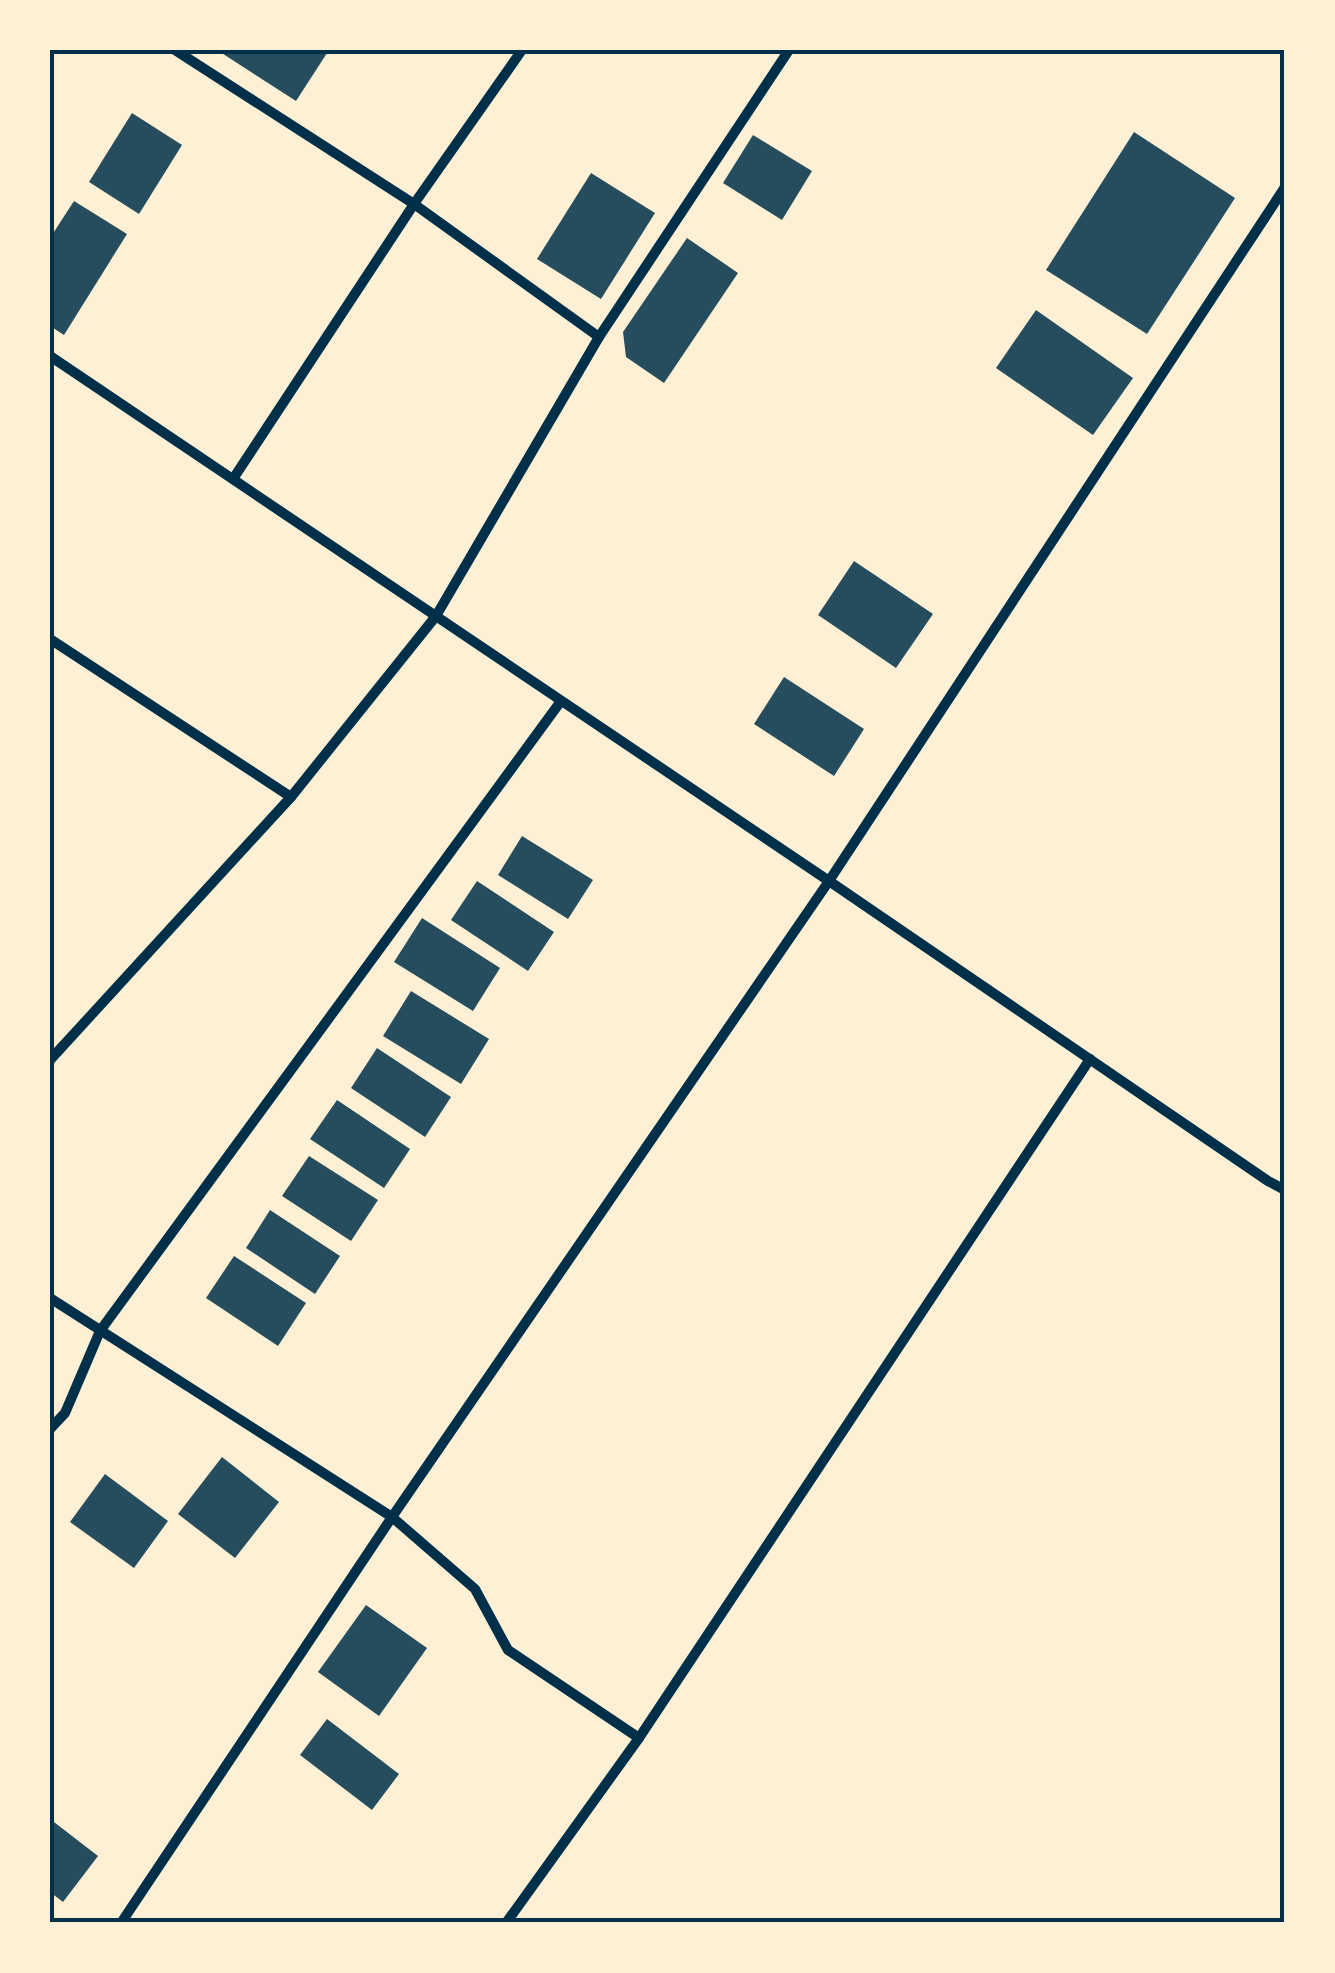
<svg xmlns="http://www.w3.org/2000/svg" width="1335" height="1973" font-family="Lato,sans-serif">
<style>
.building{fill:#264d5e}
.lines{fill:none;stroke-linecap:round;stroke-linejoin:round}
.minor{stroke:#003049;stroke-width:10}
.neatline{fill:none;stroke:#003049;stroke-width:4}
</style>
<rect width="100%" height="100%" fill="#fdf0d5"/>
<g class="building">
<polygon points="217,50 329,50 296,101"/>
<polygon points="132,113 182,145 139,214 89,182"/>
<polygon points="1134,132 1235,198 1147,334 1046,270"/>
<polygon points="753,135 812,171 782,220 723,183"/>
<polygon points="591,173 655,213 601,299 537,259"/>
<polygon points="74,201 127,234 64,335 50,326 50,238"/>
<polygon points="687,238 738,273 664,383 626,357 623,332"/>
<polygon points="1036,310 1133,378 1093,435 996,368"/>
<polygon points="854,561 933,614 896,668 818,615"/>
<polygon points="784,677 864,729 834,776 754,724"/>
<polygon points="522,836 593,880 568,919 498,875"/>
<polygon points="477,881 554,932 528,971 451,920"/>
<polygon points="422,918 500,968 473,1011 394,962"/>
<polygon points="411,991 489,1039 461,1084 383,1036"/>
<polygon points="377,1048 451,1097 425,1137 351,1088"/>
<polygon points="337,1100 410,1149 384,1188 310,1139"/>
<polygon points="309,1156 378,1200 351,1241 282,1196"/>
<polygon points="270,1210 340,1256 315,1294 246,1248"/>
<polygon points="234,1256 306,1303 278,1346 206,1298"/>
<polygon points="222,1457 279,1502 235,1558 178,1514"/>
<polygon points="105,1474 168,1521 134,1568 70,1522"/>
<polygon points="366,1605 427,1648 379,1716 318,1672"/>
<polygon points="327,1719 399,1774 372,1810 300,1755"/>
<polygon points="50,1819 98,1856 63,1902 50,1892"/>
</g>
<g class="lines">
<g class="minor">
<polyline points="175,50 414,204 599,337"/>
<polyline points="50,356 829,881 1268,1181 1285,1190"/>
<polyline points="233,479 414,204 522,50"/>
<polyline points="50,639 291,797"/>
<polyline points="50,1060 291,797 436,616 599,337 789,50"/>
<polyline points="50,1298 392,1517 475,1589 508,1650 639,1738"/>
<polyline points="50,1429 65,1413 100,1331 561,701"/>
<polyline points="121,1923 392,1517 829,881 1285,187"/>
<polyline points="506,1923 639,1738 1090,1059"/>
</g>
</g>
<rect width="1335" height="1973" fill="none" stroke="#fdf0d5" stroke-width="105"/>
<rect x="52" y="52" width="1230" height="1868" class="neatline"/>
</svg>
